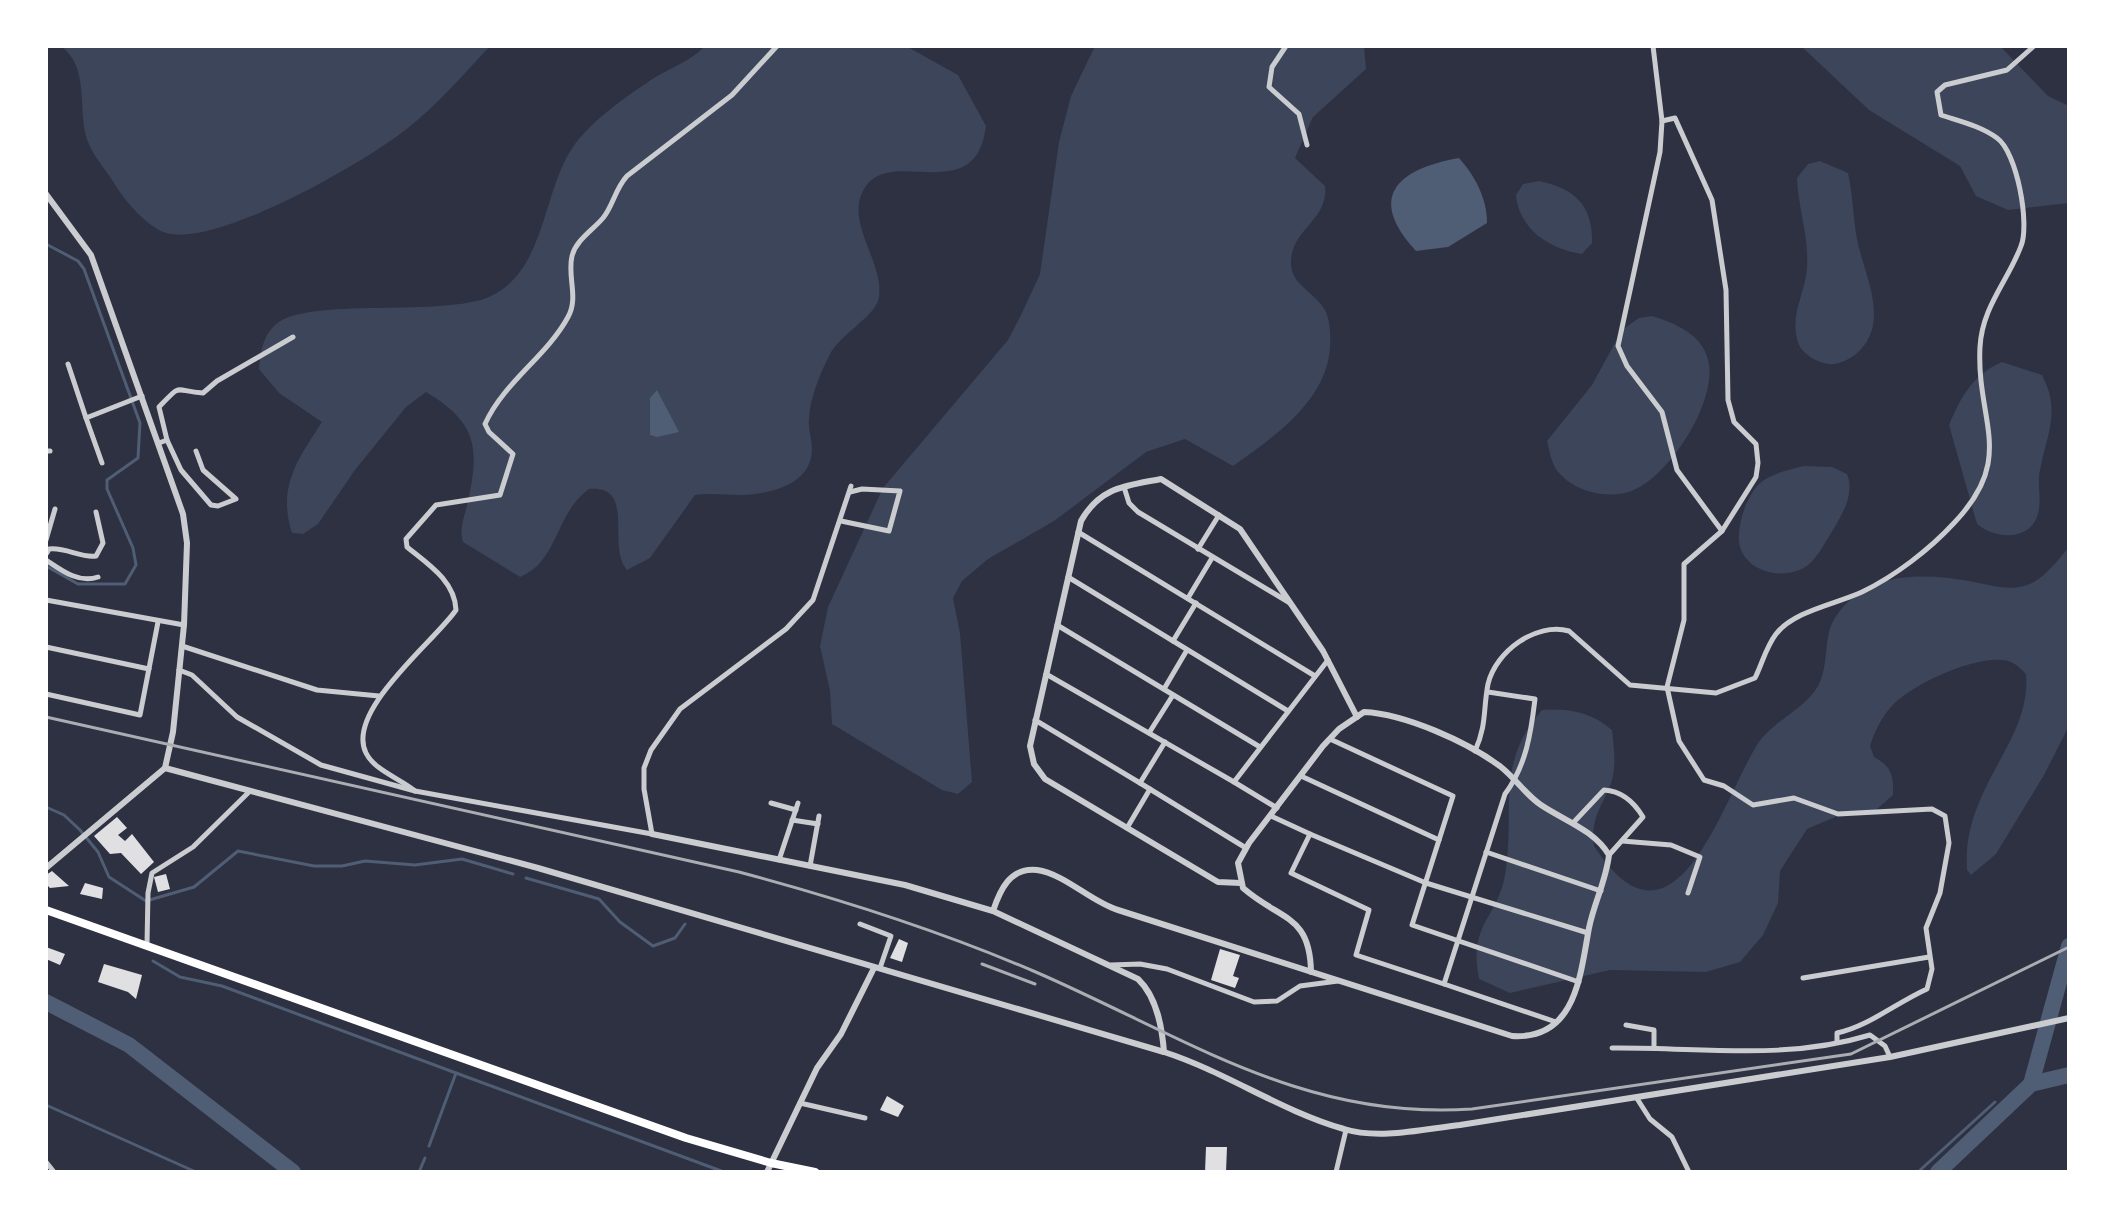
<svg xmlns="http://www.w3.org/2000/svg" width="2115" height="1218" font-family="Quicksand,sans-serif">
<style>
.green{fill:#3c4559}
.water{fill:#4f5d75}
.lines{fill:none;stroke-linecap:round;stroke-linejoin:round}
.stream{stroke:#4f5d75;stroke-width:3}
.river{stroke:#4f5d75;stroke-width:16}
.building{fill:#e0e0e3}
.minor{stroke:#caccd0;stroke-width:5}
.tertiary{stroke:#caccd0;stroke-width:6}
.trunk{stroke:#fff;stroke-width:8}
.rail{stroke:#abadb3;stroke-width:3}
</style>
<rect width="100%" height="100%" fill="#2d3142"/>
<g class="green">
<path d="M61,46H490C464,74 438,104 408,128C367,161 217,248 166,233C147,227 124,200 114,183C105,169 90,152 86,136C78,105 89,67 61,46Z"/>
<path d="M705,46H906L958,75L986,126C976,208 894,147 866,186C842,220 884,260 879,297C876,317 840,333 829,356C820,374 810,398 809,419C808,429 812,439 812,450C811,480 782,490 756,494C735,497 715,492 695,495L650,558L627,570C606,546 637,485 589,489C555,513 559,561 520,577L463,542C459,528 464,519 467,505C480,449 478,423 426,392L406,407L355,470L318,524L303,534L292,533C277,487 298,459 322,422L279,393L259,369C261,351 262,338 275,325C305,296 447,318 491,296C547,269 542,189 575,144C594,119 628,95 654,78C672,67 691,61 705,46Z"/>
<path d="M1095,46H1364L1366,69L1313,117L1295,158L1325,186C1329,219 1292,229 1291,261C1290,285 1314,291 1325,310C1330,320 1331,335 1330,346C1328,400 1274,437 1233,466L1185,439L1146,452L1054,521L988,559L962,581L953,598L960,633L972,782L958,794L942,790L832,724L830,691L820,646L828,607L883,488L1008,340L1022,313L1040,274L1059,142L1071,96Z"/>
<polygon points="1801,46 2000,46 2048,96 2069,106 2069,203 2008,210 1976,196 1960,166 1869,110"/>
<path d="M1820,161L1848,173C1853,195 1853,217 1857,239C1864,275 1892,324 1856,354C1848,360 1839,365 1829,364C1818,363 1804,355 1799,345C1788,317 1805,295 1807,268C1809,234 1798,209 1797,178L1808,164Z"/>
<path d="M1539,181C1574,188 1593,205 1592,243L1582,254C1549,249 1519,229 1516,195L1523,184Z"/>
<path d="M1652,316C1676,323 1705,336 1709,364C1715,405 1670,474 1634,490C1611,500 1577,493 1560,474C1551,465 1550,452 1547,441L1592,385L1622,330L1639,318Z"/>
<path d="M2002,362L2042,375C2061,411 2047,434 2040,470C2037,483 2041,495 2039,508C2036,541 1997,541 1977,524L1949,425C1961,397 1972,375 2002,362Z"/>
<path d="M1804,466L1832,467L1847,474C1855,493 1843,513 1833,530C1826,541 1818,557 1808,565C1788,581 1748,574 1740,547C1735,529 1746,497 1759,484C1771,473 1789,470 1804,466Z"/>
<path d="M2069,547V726L2044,775L1996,854L1971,875L1967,870C1961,788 2032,742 2026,674C2022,670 2016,664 2011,662C1982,651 1910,685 1891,707C1881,718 1875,731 1870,746L1874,757C1891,766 1894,775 1893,795L1876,810L1847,812L1807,829L1780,871L1778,903L1763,935L1740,962L1706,972L1610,970L1510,993L1479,979C1468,923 1497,920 1505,875C1516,811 1494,764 1542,710C1569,708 1591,712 1612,730C1614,748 1617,769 1610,786C1600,810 1591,818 1594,846C1674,970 1722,801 1757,745C1772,721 1803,711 1818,686C1830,664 1822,637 1836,616C1867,571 1922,573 1969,581C1986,584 2007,591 2024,586C2043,581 2057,561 2069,547Z"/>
</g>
<g class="water">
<path d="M1459,158C1475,176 1487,198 1487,223L1448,247L1416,251C1366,197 1397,169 1459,158Z"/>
<polygon points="657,390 679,432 657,437 650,435 650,398"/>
</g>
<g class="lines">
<g class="stream">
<polyline points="46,244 78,261 84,269 140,423 138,458 107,480 107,489 133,548 136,565 125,584 78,584 46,566"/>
<polyline points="46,807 64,815 80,830 98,852 109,877 146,901 194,887 238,851 314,866 342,866 365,861 415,865 462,859 513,874"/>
<polyline points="526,878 599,899 620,922 653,946 675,938 685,924"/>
<polyline points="153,961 180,977 222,986 456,1073"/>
<polyline points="46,1105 196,1172"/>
<polyline points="429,1146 456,1073 724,1172"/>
<polyline points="419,1172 425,1158"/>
<polyline points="1918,1172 1995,1102"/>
</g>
<g class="river">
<polyline points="46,1002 129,1045 293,1172"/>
<polyline points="2031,1084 2069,946"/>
<polyline points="1938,1172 2031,1084 2069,1075"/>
</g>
</g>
<g class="building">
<polygon points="117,817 127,828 118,835 125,841 132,834 154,862 141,874 121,853 110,854 94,836"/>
<polygon points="52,871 69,886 50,888 47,885 46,875"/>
<polygon points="166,874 170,889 158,892 154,877"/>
<polygon points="85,883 103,888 102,899 80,894"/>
<polygon points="899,939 908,943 902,962 890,958"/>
<polygon points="46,947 65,954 60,965 46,959"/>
<polygon points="1220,949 1240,955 1233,976 1239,978 1235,988 1211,980"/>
<polygon points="104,964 142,975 136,999 128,992 98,982"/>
<polygon points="887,1096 904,1106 898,1117 880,1110"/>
<polygon points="1206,1147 1227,1147 1226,1172 1205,1172"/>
</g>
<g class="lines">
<g class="minor">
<polyline points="1286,46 1272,67 1269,87 1299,114 1307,145"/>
<polyline points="1653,46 1662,121 1660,152 1618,346 1627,366 1662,412 1677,470 1722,531"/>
<path d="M1662,121L1675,118L1712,200L1726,290L1728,400L1734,422L1756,444L1758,463L1756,477L1722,531L1684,564V620L1667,687L1679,741L1704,780L1724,786L1753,805L1794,798L1838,814L1932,809L1945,816L1949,843L1940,893L1926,928L1932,969L1927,989C1896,1003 1869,1026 1837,1033V1042"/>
<polyline points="68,364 86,418 142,396"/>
<polyline points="86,418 102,463"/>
<path d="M167,440L159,407C183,382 173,391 203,393L217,381L293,337"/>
<polyline points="159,443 167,440 181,470 211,505 218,506 236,499 203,470 196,451"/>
<polyline points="46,451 50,451"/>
<polyline points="1124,487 1129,503 1138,512 1290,603"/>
<polyline points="841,521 889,531 900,491 862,489 850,492"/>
<polyline points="1078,532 1315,676"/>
<polyline points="46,540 55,509"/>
<polyline points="1198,549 1219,515"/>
<path d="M47,553L49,549C66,547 80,558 96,556L103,543L96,512"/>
<path d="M46,560C61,570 79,584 98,577"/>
<polyline points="1068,577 1288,711"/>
<polyline points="1188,598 1212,558"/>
<polyline points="46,600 184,625"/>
<polyline points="1057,625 1260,747"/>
<polyline points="1173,641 1196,603"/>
<polyline points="182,646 317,690 379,696"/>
<polyline points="46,647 149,669"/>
<polyline points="179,670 192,675 237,717 321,765 415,791 652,834 644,789 644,768 651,750 680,709 786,629 813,600 851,486"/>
<polyline points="1046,674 1234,782 1328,660"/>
<polyline points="1164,689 1187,650"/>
<path d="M1488,692L1535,699C1531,733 1526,766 1505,794L1444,984L1556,1022"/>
<polyline points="46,694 140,715 158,622"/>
<polyline points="1035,720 1140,783"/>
<polyline points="1149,733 1173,695"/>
<polyline points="1330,739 1453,796 1412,925 1579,982"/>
<polyline points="1165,742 1140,783 1246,848"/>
<path d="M1475,751C1487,724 1483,710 1488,684C1496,651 1536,622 1569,631L1630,685L1716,693L1755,678C1762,664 1766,647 1776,634C1794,611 1836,604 1862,592C1895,576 1929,550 1954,523C2017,457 1976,422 1980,347C1982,307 2008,281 2021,246C2030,224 2017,152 1997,138C1981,126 1959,121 1941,115L1937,92L1945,85L2007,70L2034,46"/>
<polyline points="1301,776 1439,840"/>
<polyline points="1234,782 1277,808"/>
<path d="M415,791C401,779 374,770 366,753C345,711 435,641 456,610C455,581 428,564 407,547L406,539L436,505L500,495L513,454L489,432L485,424C504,382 547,356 568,317C579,297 567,277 572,256C576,240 593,230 603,218C613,206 615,189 627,176L732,95L777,46"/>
<polyline points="771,803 796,810"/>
<polyline points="1271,816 1310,834"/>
<polyline points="792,820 818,824"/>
<path d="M1573,823L1604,790C1622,791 1634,802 1643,817L1609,855"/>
<polyline points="1127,828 1150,789"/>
<polyline points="1622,841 1671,845 1700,857 1688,893"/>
<polyline points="1486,852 1601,891"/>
<polyline points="779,860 798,803"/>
<polyline points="810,866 819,816"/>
<polyline points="860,924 891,936 880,968"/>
<polyline points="147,944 148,893 152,873 193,847 250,791"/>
<polyline points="1111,965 1140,964 1167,969 1254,1002 1277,1001 1300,986 1338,981"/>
<polyline points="1803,978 1929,957"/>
<polyline points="1444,984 1356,955 1369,910 1291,873 1310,834 1426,883 1588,933"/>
<polyline points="1626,1025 1654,1030 1654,1048"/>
<path d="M1612,1048C1702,1047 1785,1061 1870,1035L1885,1046L1890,1057"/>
<polyline points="1636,1097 1650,1119 1672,1137 1689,1172"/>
<polyline points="800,1103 865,1118"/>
<polyline points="46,1162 54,1172"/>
<polyline points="1336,1172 1346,1130"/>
</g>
<g class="tertiary">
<polyline points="46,194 91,255 183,514 187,543 184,625 173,732 165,768 46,868"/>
<path d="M165,768L538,868L1164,1052C1226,1072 1281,1111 1344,1129C1379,1140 1424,1129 1460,1125L1890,1057L2069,1018"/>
<path d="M652,834L905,885L993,911L1138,979C1157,997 1162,1027 1164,1052"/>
<path d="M1241,883L1218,882L1045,779L1034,764L1030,746L1081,521C1100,487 1125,486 1161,479L1240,529L1323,651L1357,717"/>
<path d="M993,911C1000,890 1010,867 1037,870C1065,874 1091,902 1118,910C1249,952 1380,995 1512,1036C1576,1040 1580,976 1589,928C1594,903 1606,881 1609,855C1594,830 1565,821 1541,805C1526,795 1515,778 1501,767C1468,742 1405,714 1364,712L1339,729L1323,746L1249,843L1238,863L1243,888C1281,921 1310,914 1311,972"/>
<polyline points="767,1172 817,1068 841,1034 874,968"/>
</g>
<polyline class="trunk" points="46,910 686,1138 771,1163 815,1172"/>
<g class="rail">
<path d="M46,717L739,872C840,899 941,931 1038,973C1185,1037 1304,1121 1472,1109L1851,1054L2069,947"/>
<polyline points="982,964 1035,984"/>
</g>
</g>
<rect width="2115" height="1218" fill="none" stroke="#ffffff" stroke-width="96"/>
</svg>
